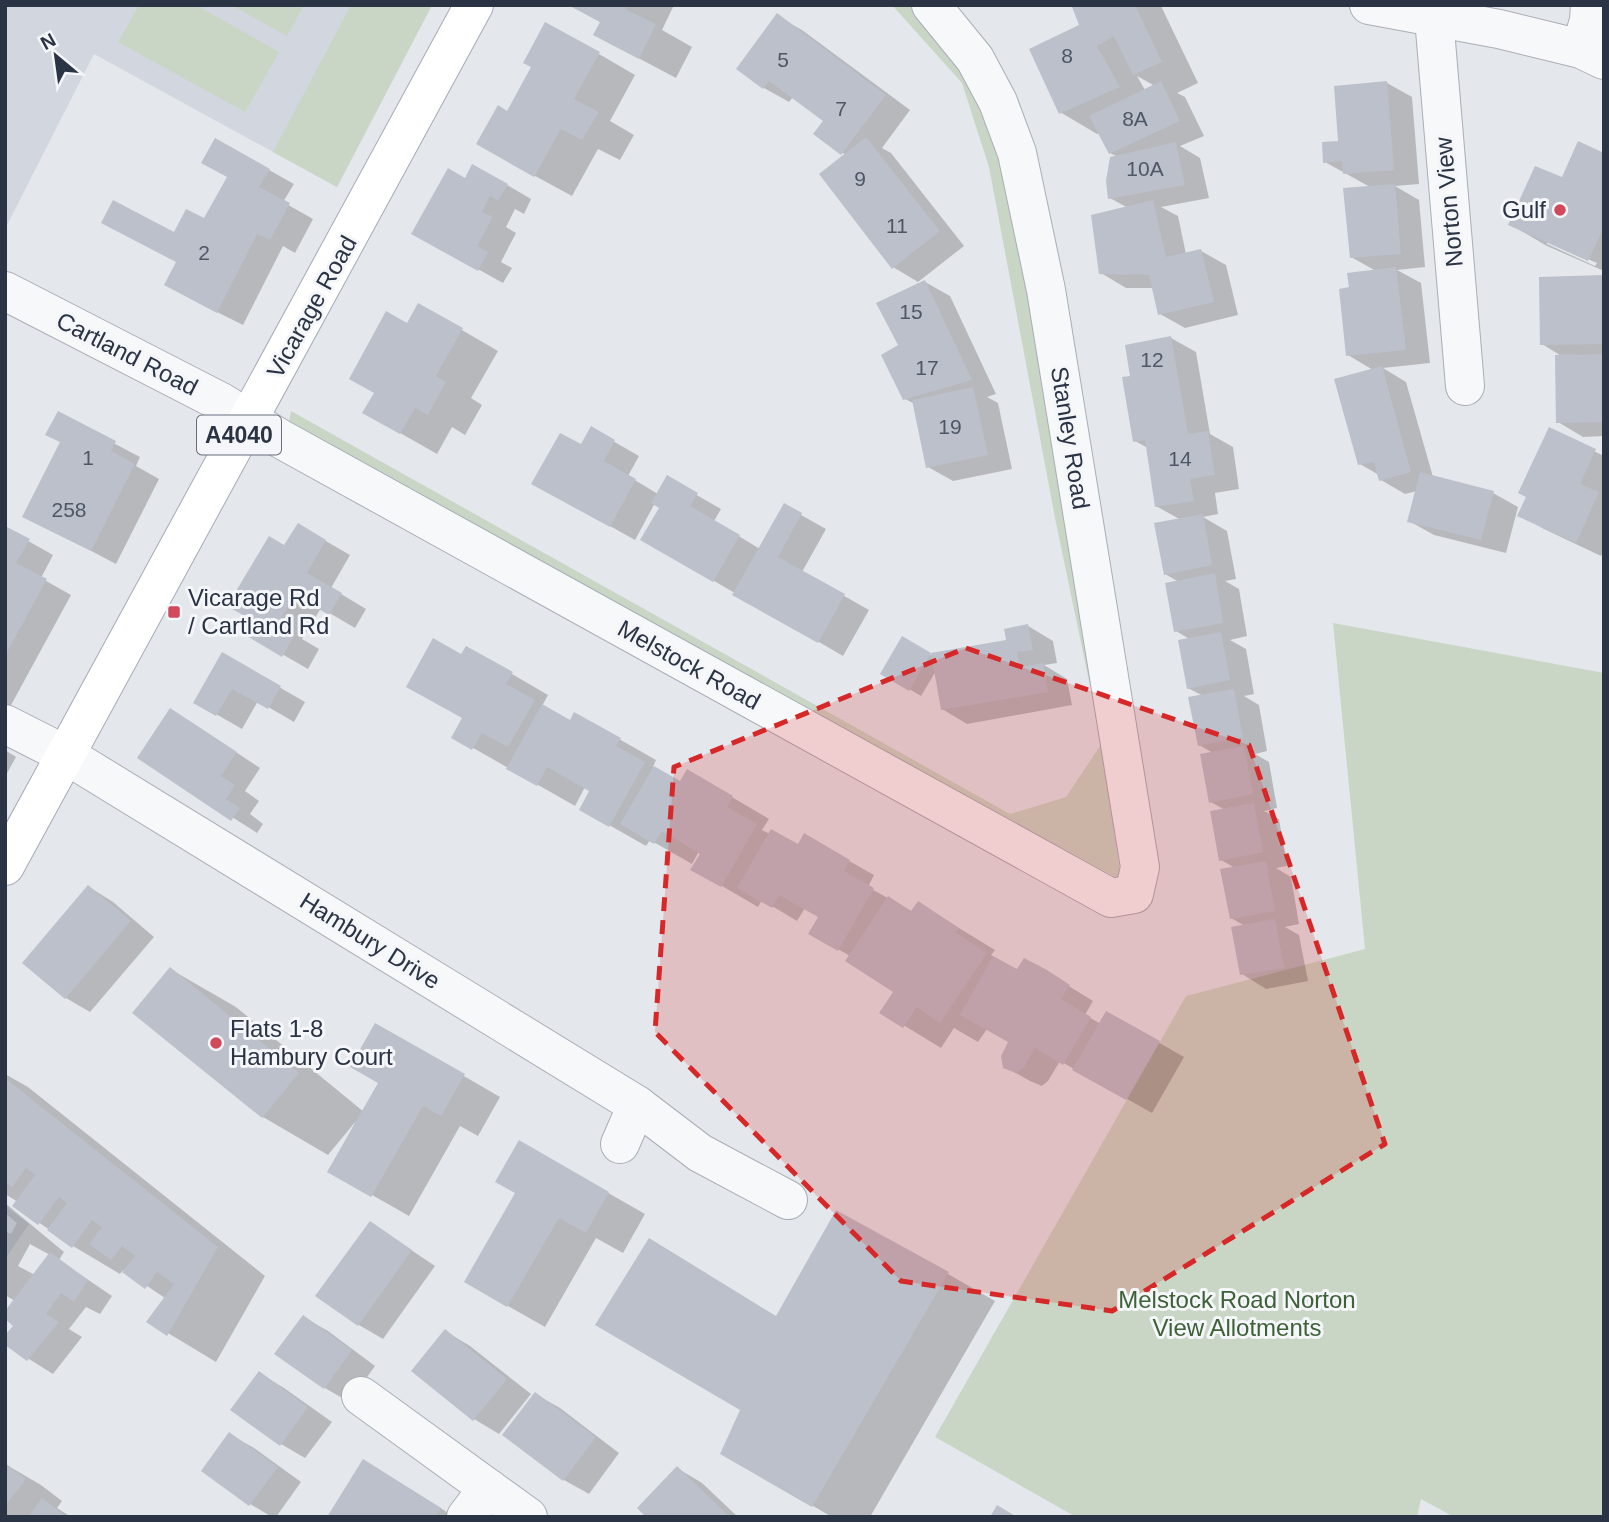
<svg xmlns="http://www.w3.org/2000/svg" width="1609" height="1522" font-family="Arial,sans-serif">
<style>
.built{fill:#d2d6de}
.green{fill:#c9d6c5}
.shadow{fill:#0003;fill-rule:evenodd}
.building{fill:#bbc0ca}
.lines{fill:none;stroke-linecap:round;stroke-linejoin:round}
.minor-casing{stroke:#a9aeb7;stroke-width:40}
.major-casing{stroke:#a3abb8;stroke-width:40}
.minor{stroke:#f7f8fa;stroke-width:38}
.major{stroke:#fff;stroke-width:38}
.marked{fill:#d62828;fill-opacity:0.2;stroke:#d62828;stroke-width:5;stroke-dasharray:14 9;stroke-linejoin:round}
.poi-dot{fill:#d1495b;stroke:#f4f6f9;stroke-width:2.5}
.labels{text-anchor:middle;stroke-width:6;stroke-linejoin:round;paint-order:stroke}
.number-label{font-size:21px;fill:#4f5766}
.shield{fill:#f4f6f9;stroke:#676e7b;stroke-width:2}
.shield-label{font-size:23px;font-weight:bold;fill:#2b3445}
.street-label{font-size:24px;fill:#2b3445;stroke:#f4f6f9}
.poi-label{font-size:24px;fill:#2b3445;stroke:#f4f6f9;text-anchor:start}
.park-label{font-size:24px;fill:#3f6138;stroke:#f4f6f9}
</style>
<rect width="100%" height="100%" fill="#e4e7ec"/>
<g class="built">
<polygon points="5,5 432,5 337,187 94,54 5,229"/>
<polygon points="5,1206 29,1224 5,1259"/>
</g>
<g class="green">
<polygon points="139,5 196,5 279,52 245,112 118,42"/>
<polygon points="231,5 304,5 287,36"/>
<polygon points="351,5 432,5 337,187 273,152"/>
<polygon points="892,5 913,5 967,69 1003,160 1071,520 1121,880 288,427 291,411 1010,814 1066,797 1102,743 1056,523 989,167 962,83"/>
<polygon points="1333,623 1604,673 1604,1517 1454,1517 1421,1499 1417,1517 1076,1517 935,1437 1186,996 1365,949"/>
</g>
<g class="shadow">
<polygon points="571,5 674,5 662,30 692,47 676,78 595,35 602,23"/>
<path d="M1081,5L1161,6L1198,83L1177,93L1185,97L1204,136L1180,146L1200,158L1209,198L1161,207L1178,216L1186,254L1201,251L1226,265L1238,315L1185,328L1160,314L1154,288H1126L1101,273L1128,208L1110,198L1118,157L1110,153L1100,132L1097,134L1060,112L1082,26ZM1137,76L1155,86L1145,90Z"/>
<polygon points="777,16 802,30 910,110 882,148 891,153 964,246 918,282 893,267 846,155 815,134 825,120 793,97 789,102 764,88 738,68"/>
<polygon points="599,54 635,75 610,121 634,135 620,160 598,149 572,196 515,165 508,113"/>
<polygon points="1387,83 1412,97 1419,184 1395,186 1419,200 1425,267 1397,270 1421,283 1430,363 1383,368 1406,382 1433,477 1493,493 1518,507 1506,553 1434,535 1409,521 1417,491 1405,494 1381,480 1379,475 1360,464 1373,370 1348,355 1351,289 1376,271 1351,257 1370,187 1325,162"/>
<path d="M1604,154V271L1547,246L1511,225L1562,180ZM1547,241L1597,263L1595,266L1547,244Z"/>
<polygon points="269,170 294,184 283,202 313,219 295,253 283,246 243,325 191,299 178,263 175,234 205,221"/>
<polygon points="466,180 507,185 531,199 524,214 515,209 506,227 516,233 501,262 512,268 503,283 438,247"/>
<polygon points="1604,277 1604,436 1583,437 1558,422 1563,357 1542,344"/>
<polygon points="925,282 950,296 996,394 987,397 998,403 1012,469 953,481 928,467 915,404 905,399 901,346"/>
<polygon points="419,305 498,351 471,398 482,405 465,435 452,427 437,454 365,413"/>
<polygon points="1171,338 1196,352 1210,434 1233,447 1239,489 1215,493 1218,514 1203,517 1227,531 1236,579 1225,581 1239,589 1247,636 1230,640 1246,649 1254,694 1244,696 1259,705 1267,751 1255,754 1269,762 1277,808 1264,811 1279,819 1287,866 1276,868 1291,877 1299,924 1285,927 1299,935 1308,981 1266,989 1242,974 1245,926 1231,918 1235,868 1221,860 1225,810 1211,802 1213,753 1199,745 1203,696 1188,688 1191,640 1176,631 1179,582 1165,574 1181,520 1156,506 1148,448 1135,441 1132,377"/>
<polygon points="58,414 140,457 136,466 159,479 116,564 25,516 62,443"/>
<polygon points="592,429 639,456 628,476 658,494 667,478 721,509 714,521 760,549 785,506 826,529 802,572 869,610 843,656 642,539 661,507 655,503 635,540 558,497"/>
<polygon points="1550,430 1604,456 1604,550 1601,556 1544,529 1519,515 1528,497"/>
<polygon points="298,525 350,555 331,588 366,609 355,628 321,608 302,639 319,649 308,669 242,631"/>
<polygon points="5,528 53,555 41,578 71,595 10,707 5,705"/>
<polygon points="1028,626 1053,641 1057,663 1044,665 1067,679 1072,705 967,724 942,709 936,671 921,696 882,673 902,639 930,655 1008,641"/>
<polygon points="222,654 305,702 294,722 258,701 242,729 195,702"/>
<polygon points="462,656 512,674 548,695 542,706 570,722 575,714 656,760 653,767 681,783 688,771 769,819 762,830 770,834 799,847 805,836 874,875 868,887 913,912 918,903 995,950 991,955 1018,972 1046,972 1093,1001 1085,1015 1101,1024 1107,1013 1184,1057 1152,1113 1060,1061 1048,1081 1042,1086 1030,1081 1005,1067 1010,1041 987,1029 978,1042 954,1028 941,1048 882,1012 895,992 850,956 810,933 820,916 805,908 797,921 762,900 758,907 693,869 703,853 699,851 692,864 650,840 646,846 581,809 591,791 585,787 575,806 454,737 464,718"/>
<polygon points="195,725 260,768 245,791 259,801 250,814 263,824 257,833 139,758"/>
<polygon points="5,750 16,757 5,777"/>
<polygon points="89,887 113,902 154,937 90,1012 66,998"/>
<polygon points="170,969 236,1007 364,1112 381,1083 376,1025 500,1097 478,1136 460,1126 409,1216 330,1171 356,1121 328,1155 263,1117"/>
<polygon points="5,1074 28,1087 265,1276 216,1362 148,1321 165,1298 123,1270 120,1274 73,1246 15,1206 18,1202 5,1194"/>
<polygon points="519,1142 645,1214 623,1253 596,1238 545,1327 466,1282 517,1193"/>
<path d="M5,1203L64,1252L59,1260L112,1296L100,1314L86,1307L69,1329L82,1337L53,1374L5,1344V1331L9,1334L16,1326L15,1301L5,1295ZM30,1244L50,1255L35,1275L18,1266Z"/>
<polygon points="371,1223 435,1266 383,1339 359,1325"/>
<polygon points="948,1274 995,1301 870,1517 832,1517 722,1453 743,1409 778,1317"/>
<polygon points="303,1317 328,1331 375,1366 349,1402 325,1388"/>
<polygon points="445,1331 470,1346 531,1394 499,1434 474,1419"/>
<polygon points="259,1373 284,1388 332,1422 305,1458 281,1444"/>
<polygon points="535,1394 560,1408 619,1453 589,1494 564,1480 505,1435"/>
<polygon points="229,1434 254,1448 301,1482 276,1517 272,1517 250,1504 203,1470"/>
<polygon points="5,1464 41,1485 62,1501 57,1508 71,1517 5,1517"/>
<polygon points="677,1468 702,1483 738,1517 649,1517"/>
<polygon points="400,1483 455,1517 329,1517"/>
</g>
<g class="building">
<polygon points="568,5 627,5 625,9 656,24 639,59 593,35 600,22"/>
<polygon points="1077,5 1135,5 1162,62 1133,75 1114,36 1097,46 1120,87 1059,114 1029,49 1079,25 1072,7"/>
<polygon points="777,13 886,95 841,155 813,134 823,121 769,81 763,89 736,69"/>
<polygon points="545,22 600,52 574,99 599,112 582,140 561,129 534,177 476,144 498,105 507,111 531,67 523,63"/>
<polygon points="1161,81 1180,121 1109,154 1089,116"/>
<polygon points="1387,81 1394,170 1343,174 1342,161 1323,163 1322,142 1338,141 1334,86"/>
<polygon points="866,137 940,231 892,269 819,174"/>
<polygon points="215,138 270,169 259,187 290,203 270,240 257,234 217,313 164,285 176,262 101,223 113,200 174,232 186,209 204,218 227,177 201,163"/>
<polygon points="1578,141 1604,153 1604,227 1588,261 1508,225 1535,166 1562,177"/>
<polygon points="1176,142 1185,185 1108,199 1106,181 1110,157"/>
<polygon points="472,164 508,184 498,201 490,196 482,212 493,217 477,246 488,252 478,271 411,234 448,168 465,178"/>
<polygon points="1395,184 1401,254 1350,258 1343,188"/>
<polygon points="1153,200 1166,257 1201,249 1214,302 1158,315 1149,275 1099,274 1091,215"/>
<polygon points="1396,267 1406,350 1346,356 1339,289 1349,287 1347,273"/>
<polygon points="1604,275 1604,344 1540,345 1539,277"/>
<polygon points="925,280 972,380 903,400 881,355 898,345 876,303"/>
<polygon points="418,303 463,328 436,376 446,382 428,415 415,408 400,434 362,413 374,393 349,379 386,311 407,323"/>
<polygon points="1171,336 1188,434 1208,431 1215,475 1190,479 1194,501 1155,507 1145,440 1133,442 1122,377 1130,376 1125,345"/>
<polygon points="1604,354 1604,422 1556,423 1555,355"/>
<polygon points="1382,366 1411,472 1379,481 1374,462 1358,465 1334,379"/>
<polygon points="973,387 988,455 926,468 912,400"/>
<polygon points="58,411 116,441 111,451 135,464 91,551 22,517 60,442 45,435"/>
<polygon points="591,426 615,440 604,461 636,479 610,527 531,484 560,433 581,444"/>
<polygon points="1549,427 1596,449 1580,484 1599,492 1576,543 1517,516 1526,497 1518,493"/>
<polygon points="1420,472 1494,491 1481,540 1407,522"/>
<polygon points="667,475 698,493 690,506 740,535 713,582 640,540 659,508 651,503"/>
<polygon points="784,503 802,513 778,557 845,594 818,643 732,595"/>
<polygon points="1203,514 1212,565 1164,575 1154,523"/>
<polygon points="298,523 326,540 307,573 342,593 329,615 295,595 278,624 295,634 282,657 240,632 248,618 227,606 269,536 284,545"/>
<polygon points="5,526 30,539 16,563 47,579 5,656"/>
<polygon points="1215,573 1223,623 1174,632 1165,583"/>
<polygon points="1028,624 1033,650 1017,652 1020,667 1043,663 1048,692 941,710 931,653 1006,640 1004,629"/>
<polygon points="1221,632 1230,680 1187,689 1178,640"/>
<polygon points="902,636 931,653 909,691 880,674"/>
<polygon points="433,638 461,654 466,646 513,672 506,684 535,700 508,747 482,733 472,750 451,738 462,718 406,687"/>
<polygon points="222,652 281,686 268,709 232,689 216,716 193,703"/>
<polygon points="1234,689 1243,737 1198,746 1188,697"/>
<polygon points="542,704 570,720 574,712 621,738 616,746 645,762 609,827 579,810 589,791 547,767 537,786 506,769"/>
<polygon points="170,708 237,752 221,776 235,785 226,799 240,808 231,821 137,758"/>
<polygon points="1244,746 1253,794 1209,803 1200,754"/>
<polygon points="654,766 680,781 687,769 733,796 727,807 757,824 721,887 690,870 700,854 662,831 654,844 620,824"/>
<polygon points="1254,803 1263,852 1219,861 1210,811"/>
<polygon points="771,829 798,844 804,833 850,860 844,871 874,888 838,951 808,934 818,917 779,895 772,908 737,888"/>
<polygon points="1266,861 1275,911 1230,919 1220,869"/>
<polygon points="88,885 131,921 65,999 22,963"/>
<polygon points="888,896 911,911 918,901 959,928 956,933 987,953 940,1023 917,1007 903,1028 879,1013 893,992 845,961"/>
<polygon points="1275,919 1284,968 1240,975 1231,927"/>
<polygon points="993,956 1017,969 1024,958 1047,970 1070,985 1061,999 1091,1017 1063,1065 1035,1048 1024,1067 1016,1073 1003,1068 1001,1056 1008,1042 960,1015"/>
<polygon points="170,967 299,1073 262,1118 132,1013"/>
<polygon points="1106,1011 1160,1041 1126,1100 1072,1070"/>
<polygon points="375,1023 465,1074 441,1116 423,1106 371,1197 327,1172 378,1083 350,1067"/>
<polygon points="5,1078 218,1247 167,1336 146,1322 174,1284 157,1272 145,1289 122,1272 135,1256 122,1246 111,1260 89,1244 102,1227 92,1220 72,1248 47,1230 67,1203 59,1197 38,1225 12,1206 35,1175 26,1168 12,1187 5,1182"/>
<polygon points="519,1140 609,1192 586,1233 559,1218 507,1307 464,1282 515,1193 495,1182"/>
<polygon points="836,1210 949,1272 812,1507 720,1454 740,1410 595,1325 649,1238 776,1316"/>
<polygon points="5,1213 17,1223 11,1234 5,1231"/>
<polygon points="370,1221 412,1250 358,1326 315,1296"/>
<polygon points="50,1252 88,1280 74,1302 61,1293 46,1314 59,1322 27,1361 5,1345 5,1335 13,1326 5,1319 5,1311"/>
<polygon points="303,1315 352,1350 324,1389 274,1354"/>
<polygon points="445,1329 507,1379 473,1421 411,1371"/>
<polygon points="259,1371 308,1407 280,1446 230,1410"/>
<polygon points="535,1392 596,1437 563,1481 502,1435"/>
<polygon points="229,1432 278,1467 249,1506 201,1471"/>
<polygon points="363,1459 441,1508 436,1517 327,1517"/>
<polygon points="5,1463 26,1479 5,1506"/>
<polygon points="677,1466 730,1517 646,1517 637,1508"/>
<polygon points="42,1498 64,1515 62,1517 28,1517"/>
<polygon points="997,1505 1017,1517 990,1517"/>
</g>
<g class="lines">
<defs>
<g id="minor">
<polyline points="1369,5 1499,29 1581,49 1604,60"/>
<polyline points="1434,18 1465,386"/>
<polyline points="1581,49 1589,20 1590,5"/>
<polyline points="5,291 221,402 279,438 1111,898 1134,894 1140,867 1046,290 1017,153 998,102 975,59 931,5"/>
<polyline points="5,724 66,755 637,1105 620,1144"/>
<polyline points="637,1105 700,1153 788,1200"/>
<polyline points="361,1396 528,1517"/>
<polyline points="466,1517 488,1488"/>
</g>
<polyline id="major" points="5,866 474,5"/>
</defs>
<use href="#minor" class="minor-casing"/>
<use href="#major" class="major-casing"/>
<use href="#minor" class="minor"/>
<use href="#major" class="major"/>
</g>
<path class="marked" d="M966,648L1249,745L1385,1144L1112,1311L901,1281L655,1032L674,767Z"/>
<g class="poi-dot">
<circle cx="1560" cy="210" r="7"/>
<rect x="167" y="605" width="14" height="14" rx="3.5"/>
<circle cx="216" cy="1043" r="7"/>
</g>
<g class="labels">
<g class="number-label">
<text x="1067" y="63">8</text>
<text x="783" y="67">5</text>
<text x="841" y="116">7</text>
<text x="1135" y="126">8A</text>
<text x="1145" y="176">10A</text>
<text x="860" y="186">9</text>
<text x="897" y="233">11</text>
<text x="204" y="260">2</text>
<text x="911" y="319">15</text>
<text x="1152" y="367">12</text>
<text x="927" y="375">17</text>
<text x="950" y="434">19</text>
<text x="88" y="465">1</text>
<text x="1180" y="466">14</text>
<text x="69" y="517">258</text>
</g>
<rect class="shield" x="197" y="415.5" width="84" height="39" rx="5"/>
<g class="shield-label">
<text x="239" y="443">A4040</text>
</g>
<g class="street-label">
<text transform="translate(1449 202) rotate(-95)" y="8">Norton View</text>
<text transform="translate(312 307) rotate(-61)" y="8">Vicarage Road</text>
<text transform="translate(127 354) rotate(27)" y="8">Cartland Road</text>
<text transform="translate(1070 438) rotate(81)" y="8">Stanley Road</text>
<text transform="translate(689 665) rotate(29)" y="8">Melstock Road</text>
<text transform="translate(370 941) rotate(32)" y="8">Hambury Drive</text>
</g>
<g class="poi-label">
<text x="1546" y="218" text-anchor="end">Gulf</text>
<text x="188" y="606">Vicarage Rd<tspan x="188" dy="28">/ Cartland Rd</tspan></text>
<text x="230" y="1037">Flats 1-8<tspan x="230" dy="28">Hambury Court</tspan></text>
</g>
<g class="park-label">
<text x="1237" y="1308">Melstock Road Norton<tspan x="1237" dy="28">View Allotments</tspan></text>
</g>
</g>
<rect width="1609" height="1522" fill="none" stroke="#2b3445" stroke-width="14"/>
<g transform="translate(56 56) rotate(331)" stroke="#f4f6f9" stroke-width="5" paint-order="stroke">
<path d="M0-5L12 26L0 18L-12 26Z" fill="#2b3445"/>
<text y="-10" font-size="19" font-weight="bold" text-anchor="middle" fill="#2b3445">N</text>
</g>
</svg>
